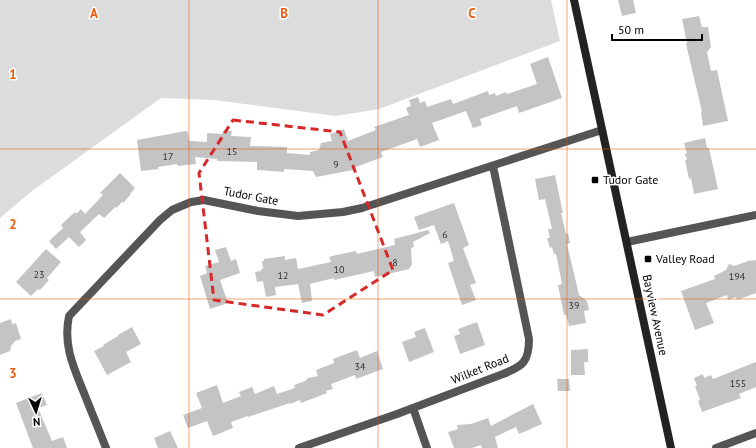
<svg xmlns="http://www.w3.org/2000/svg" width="756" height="448" font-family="'PT Sans',sans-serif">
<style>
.green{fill:#dcdcdc}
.building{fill:#c4c4c4}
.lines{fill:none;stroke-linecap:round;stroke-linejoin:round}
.street{stroke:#555;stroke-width:8}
.secondary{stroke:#222;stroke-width:8}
.marked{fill:none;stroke:#d62828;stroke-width:3;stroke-dasharray:8 5;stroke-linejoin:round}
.grid{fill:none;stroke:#e8590c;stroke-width:1;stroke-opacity:0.55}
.poi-dot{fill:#000;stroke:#fff;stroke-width:1.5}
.labels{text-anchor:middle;stroke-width:3;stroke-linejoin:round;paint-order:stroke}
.number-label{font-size:10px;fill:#313131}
.poi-label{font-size:12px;fill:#000;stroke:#fff;text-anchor:start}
.street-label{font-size:12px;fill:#000;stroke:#fff}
.grid-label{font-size:13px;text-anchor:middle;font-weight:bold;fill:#e8590c;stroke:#fff;stroke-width:3;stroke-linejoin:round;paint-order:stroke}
</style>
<rect width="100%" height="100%" fill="#fff"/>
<polygon class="green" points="0,0 551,0 560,41 379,109 336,116 214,100 161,98 32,191 0,218"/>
<g class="building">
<polygon points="618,0 633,0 636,13 622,16"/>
<polygon points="699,16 702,27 708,27 711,47 707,52 711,71 717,70 728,121 703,126 701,112 702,112 686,44 687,43 682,19"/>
<polygon points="548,57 562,98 519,113 517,106 480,119 482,125 473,128 466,111 432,123 439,140 420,147 417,139 381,152 383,157 353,168 353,170 316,177 313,171 284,169 284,172 257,170 257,162 217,161 217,159 195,157 196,164 178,166 177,164 158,167 159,169 141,171 137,140 186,131 188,132 189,141 207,142 207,133 222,134 223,131 232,131 231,136 251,137 250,146 287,147 287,153 310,155 310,152 319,150 321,143 332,141 330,134 344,129 348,141 376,130 374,127 409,115 406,108 411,106 409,100 418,97 420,103 425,101 427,107 451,99 453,104 488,91 489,95 495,93 496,96 506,92 507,94 537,84 530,64"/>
<polygon points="705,138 707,148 709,148 718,189 694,194 691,178 689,179 685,160 687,160 685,154 687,153 684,143"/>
<polygon points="120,173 135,188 130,194 131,194 123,203 122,202 116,208 115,207 104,218 99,214 80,232 86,240 79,247 69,237 56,249 49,241 63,228 61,225 75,212 76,214 81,209 85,214 103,195 100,193"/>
<polygon points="555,175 563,213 561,213 566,234 568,233 570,243 567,244 579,295 587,301 589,310 584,311 586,323 569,326 566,315 564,315 558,285 562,284 556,254 554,254 552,247 550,248 547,238 550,238 548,229 552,229 545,199 539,200 535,179"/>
<polygon points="454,203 469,245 463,248 476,283 470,285 476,300 462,305 448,263 454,261 448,241 441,244 434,225 419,230 414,217"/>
<polygon points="428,230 430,233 413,242 414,247 411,248 412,264 409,269 375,277 374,271 334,280 334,278 310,284 312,301 302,303 298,284 275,287 276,295 266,297 263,281 257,282 255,272 261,271 261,269 263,269 262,261 264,261 264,259 285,256 285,260 296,258 298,269 331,262 329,257 336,255 356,251 357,254 395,245 394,239"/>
<polygon points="226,247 231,261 236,259 240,273 220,280 228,303 210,309 200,276 207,273 205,266 219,262 215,250"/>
<polygon points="46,249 61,262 47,278 49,280 40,290 38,289 31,296 16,282"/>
<polygon points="751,260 751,261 756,260 756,293 737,300 736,297 728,300 727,295 706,303 714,323 695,330 681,291 715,279 714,276 726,270 729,264 734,266"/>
<polygon points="11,319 12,324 16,323 21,339 15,341 11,346 10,351 0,355 0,323"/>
<polygon points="477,322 485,345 460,354 454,336 460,334 458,329"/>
<polygon points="132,327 141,344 126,352 131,362 107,375 94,351 104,346 103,345 118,336 118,335"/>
<polygon points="425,328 434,352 409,362 402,342 416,337 414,332"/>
<polygon points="588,349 588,362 584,362 585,375 571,375 571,350"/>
<polygon points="357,350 360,358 377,351 383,369 356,379 355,375 331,384 333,389 326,391 327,393 301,403 300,400 290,404 290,403 248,417 248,416 231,422 233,428 213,436 207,421 188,428 183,415 202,408 196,393 217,385 223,403 241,396 239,392 252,387 255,394 274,386 277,394 295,388 294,385 305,381 308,378 318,376 316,370 334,363 333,359"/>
<polygon points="756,362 756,387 739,394 741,398 702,412 698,401 700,400 695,386 697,386 694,378 703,374 704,378 711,375 713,379"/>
<polygon points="557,379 569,379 570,391 558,391"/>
<polygon points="42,393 47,405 38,408 52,441 63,437 67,448 33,448 16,403"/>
<polygon points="533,404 542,424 519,434 516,427 495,437 498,448 482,448 481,445 472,448 454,448 448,432 458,429 457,425 471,424 488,418 491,426"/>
<polygon points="170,431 178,448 158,448 154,438"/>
</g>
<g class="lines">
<g class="street">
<polyline points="627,242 756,215"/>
<polyline points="413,408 427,448"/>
<path d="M106,448C99,430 91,411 84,393C73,366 63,345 69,316L160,220L172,210L191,202L204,200L258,211L298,216L343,212L362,208L602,130"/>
<path d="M299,448L397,414L503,374C523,366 529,362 529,339L493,166"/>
<polyline points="716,448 756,433"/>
</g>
<polyline class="secondary" points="574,0 671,448"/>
</g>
<path class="marked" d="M233,120L340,132L393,270L323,315L214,300L199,173Z"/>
<path class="grid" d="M189,0V448M378,0V448M567,0V448M0,149H756M0,299H756"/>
<g class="poi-dot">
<rect x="591" y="176" width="8" height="8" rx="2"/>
<rect x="644" y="255" width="8" height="8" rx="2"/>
</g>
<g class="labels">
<g class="number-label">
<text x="232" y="155">15</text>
<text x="168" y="160">17</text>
<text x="336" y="168">9</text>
<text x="445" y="238">6</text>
<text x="395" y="266">8</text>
<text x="339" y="273">10</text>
<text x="39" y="278">23</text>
<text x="283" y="279">12</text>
<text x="737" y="280">194</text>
<text x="574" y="309">39</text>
<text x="360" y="370">34</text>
<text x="738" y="387">155</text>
</g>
<g class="poi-label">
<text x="603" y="184">Tudor Gate</text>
<text x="656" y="263">Valley Road</text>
</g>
<g class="street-label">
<text transform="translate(251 196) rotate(11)" y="4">Tudor Gate</text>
<text transform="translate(655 315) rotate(78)" y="4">Bayview Avenue</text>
<text transform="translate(480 369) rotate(-22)" y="4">Wilket Road</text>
</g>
</g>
<g class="grid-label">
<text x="94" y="18">A</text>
<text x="284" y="18">B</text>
<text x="472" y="18">C</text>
<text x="13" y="79">1</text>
<text x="13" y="229">2</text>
<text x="13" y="378">3</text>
</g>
<g transform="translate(36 412) rotate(176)" stroke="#ffffff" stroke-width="3" paint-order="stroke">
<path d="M0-3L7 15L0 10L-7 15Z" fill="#000000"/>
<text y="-6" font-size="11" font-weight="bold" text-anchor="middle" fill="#000000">N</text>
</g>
<path d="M612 34v6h90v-6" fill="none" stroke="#000000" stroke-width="2"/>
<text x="618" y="34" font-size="12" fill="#000000" stroke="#ffffff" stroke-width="3" paint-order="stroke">50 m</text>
</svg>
